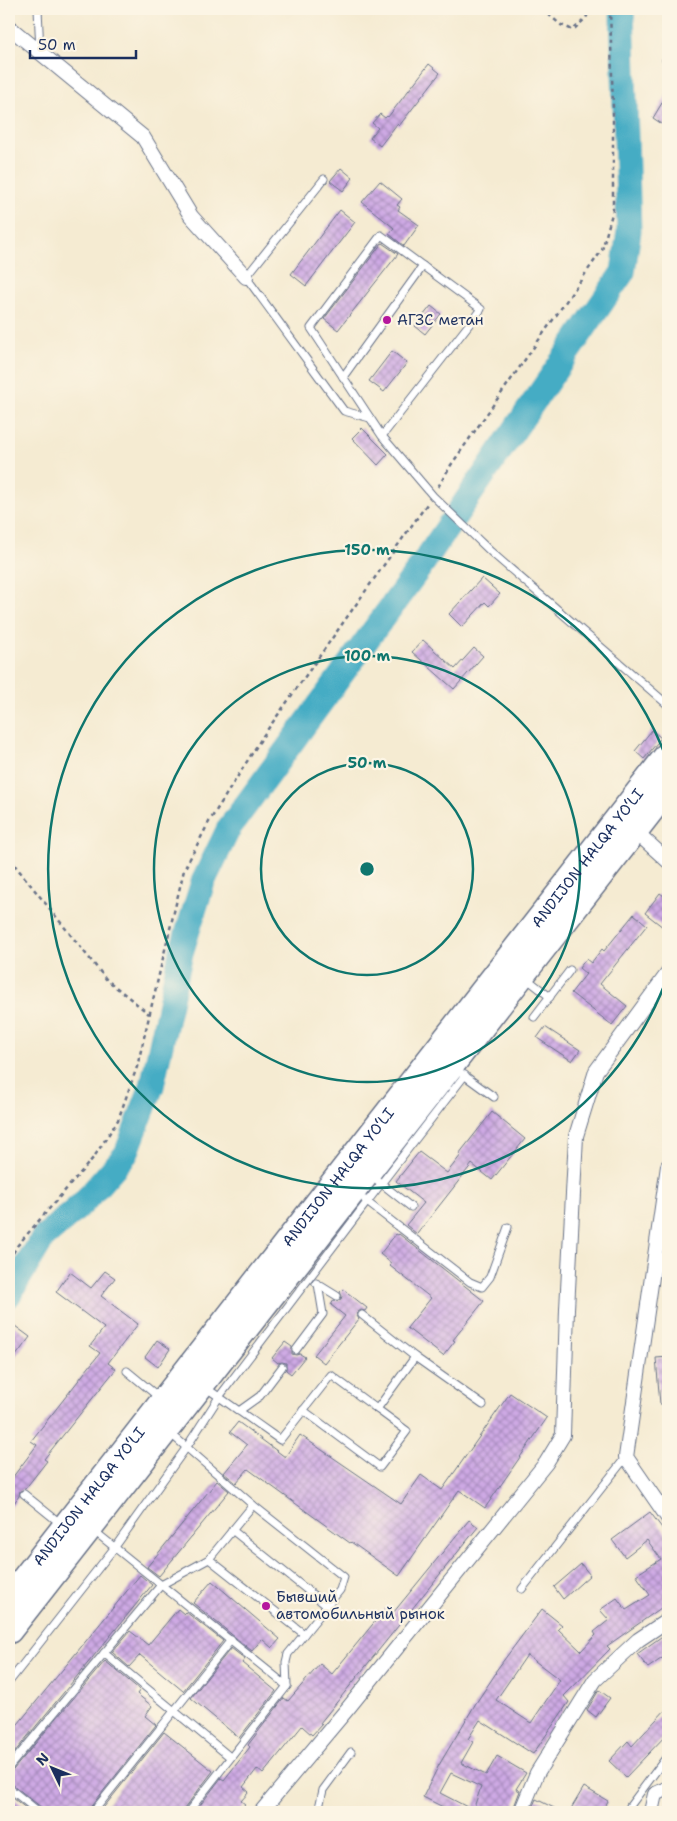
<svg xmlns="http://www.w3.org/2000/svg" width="677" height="1821" font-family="'Shantell Sans',sans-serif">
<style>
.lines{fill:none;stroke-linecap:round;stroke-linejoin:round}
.river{stroke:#44acc4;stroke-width:25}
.building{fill:url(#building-cross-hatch);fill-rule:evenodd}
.lane-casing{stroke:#677187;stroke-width:9}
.street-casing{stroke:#677187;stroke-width:16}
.highway-casing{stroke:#677187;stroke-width:29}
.path{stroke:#677187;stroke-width:2.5;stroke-dasharray:4 4;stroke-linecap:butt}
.lane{stroke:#fff;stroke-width:7}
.street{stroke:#fff;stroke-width:14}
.highway{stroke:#fff;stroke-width:26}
.ring{fill:none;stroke:#0f766e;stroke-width:2.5}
.poi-dot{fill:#b5179e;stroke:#fcf5e5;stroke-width:2}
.labels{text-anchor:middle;stroke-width:4.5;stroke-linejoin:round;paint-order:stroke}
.poi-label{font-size:15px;fill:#1b2f5e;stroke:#fcf5e5;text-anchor:start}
.street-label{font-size:15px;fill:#1b2f5e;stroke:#fcf5e5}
.centre{fill:#0f766e;stroke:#fcf5e5;stroke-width:2.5}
.ring-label{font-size:15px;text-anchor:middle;font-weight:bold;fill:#0f766e;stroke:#fcf5e5;stroke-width:4.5;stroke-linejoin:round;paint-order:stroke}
</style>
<defs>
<pattern id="building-cross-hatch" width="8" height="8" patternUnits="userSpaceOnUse" patternTransform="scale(1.25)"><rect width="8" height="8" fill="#cea9e4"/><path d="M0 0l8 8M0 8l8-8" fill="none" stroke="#a68abc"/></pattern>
</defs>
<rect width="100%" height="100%" fill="#fcf5e5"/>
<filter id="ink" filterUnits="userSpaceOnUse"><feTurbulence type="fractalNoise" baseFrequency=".02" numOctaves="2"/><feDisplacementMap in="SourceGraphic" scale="10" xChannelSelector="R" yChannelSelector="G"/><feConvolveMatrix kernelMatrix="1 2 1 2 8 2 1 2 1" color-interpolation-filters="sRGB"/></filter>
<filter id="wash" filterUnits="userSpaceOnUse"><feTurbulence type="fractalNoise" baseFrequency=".0096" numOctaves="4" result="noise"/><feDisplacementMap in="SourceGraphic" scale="20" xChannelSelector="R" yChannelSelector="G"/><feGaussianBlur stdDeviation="1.12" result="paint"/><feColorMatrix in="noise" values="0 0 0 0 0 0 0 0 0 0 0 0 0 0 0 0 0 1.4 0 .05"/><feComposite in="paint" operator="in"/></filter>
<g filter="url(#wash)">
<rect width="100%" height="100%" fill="#f5ebd2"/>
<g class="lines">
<polyline class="river" points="9,1295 43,1238 82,1204 126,1154 152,1086 181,953 203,882 229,828 421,566 623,272 629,231 622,9"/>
</g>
<g id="blocks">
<g class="building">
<polygon points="429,64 440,73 399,126 397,124 380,146 370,138 378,128 372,123 380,114 385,118 387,116 388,117"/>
<polygon points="668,93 668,128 653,118"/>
<polygon points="341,168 353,178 343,191 330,181"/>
<polygon points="380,181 402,199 397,205 400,207 398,210 419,225 404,246 389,234 394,228 362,202"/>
<polygon points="340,210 355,222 306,286 291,274"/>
<polygon points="382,243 398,254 338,330 324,319"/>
<polygon points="431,306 441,314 425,334 415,326"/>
<polygon points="392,351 407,363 384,392 369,381"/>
<polygon points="362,428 388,454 378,465 352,438"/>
<polygon points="482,578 500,594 489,606 485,602 462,627 449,614"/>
<polygon points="423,640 455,669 474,648 483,656 454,689 412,652"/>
<polygon points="652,730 661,738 644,759 635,751"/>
<polygon points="660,893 668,899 668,931 645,913"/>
<polygon points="634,914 647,925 600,984 627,1006 612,1025 571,993 586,974 579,968 586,959 591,963 602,949 604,951"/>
<polygon points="545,1027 580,1050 572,1061 537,1038"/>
<polygon points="492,1112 525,1139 492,1180 472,1164 417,1234 406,1225 424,1203 396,1181 419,1152 447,1173 461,1155 459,1154"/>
<polygon points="396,1234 398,1235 399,1234 484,1301 453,1340 455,1341 443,1356 407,1328 431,1298 390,1266 392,1264 380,1254"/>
<polygon points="105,1271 115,1278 101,1296 138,1324 108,1363 116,1369 44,1459 47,1461 25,1489 20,1491 19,1496 9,1510 9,1482 37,1445 31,1441 100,1353 90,1346 104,1328 56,1292 70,1272 91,1288"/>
<polygon points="343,1289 367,1308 365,1311 361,1310 358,1312 357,1316 359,1319 324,1363 314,1355 345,1316 331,1305 334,1300 337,1301 341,1299 342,1296 340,1292"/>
<polygon points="15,1326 30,1337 9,1365 9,1335"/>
<polygon points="157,1340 170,1349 158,1367 145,1357"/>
<polygon points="285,1342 292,1347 292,1354 296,1355 300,1354 305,1357 291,1374 286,1370 286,1363 282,1362 278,1363 272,1358"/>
<polygon points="668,1357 668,1404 660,1404 656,1358"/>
<polygon points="510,1393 547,1418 485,1508 459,1490 399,1576 351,1542 350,1543 248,1469 236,1483 224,1473 247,1445 230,1432 238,1422 285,1457 300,1435 401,1504 421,1475 442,1490"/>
<polygon points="217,1481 229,1491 159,1576 147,1567"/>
<path d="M650,1512L668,1536V1603L607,1646L610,1649L564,1696L569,1702L533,1754L480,1720L468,1739L473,1742L461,1763L486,1775L497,1756L526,1773L516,1789L520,1791L512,1812H453L423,1797L439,1765L476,1703L496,1673L495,1672L542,1609L562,1625L558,1629L581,1651L596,1635L594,1632L609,1620L600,1610L617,1598L626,1610L650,1595L636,1575L661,1559L647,1540L625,1557L612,1540ZM527,1655L560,1680L531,1723L496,1700ZM451,1773L481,1787L473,1810L440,1793Z"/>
<polygon points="469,1520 478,1527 320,1723 322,1724 312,1735 302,1726 263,1774 257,1769 243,1787 249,1792 241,1801 245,1804 239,1812 195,1812 221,1778 224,1780 250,1747 248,1745 284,1698 288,1701 320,1664 332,1674 386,1608 393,1613"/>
<polygon points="581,1564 590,1575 563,1599 554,1587"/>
<polygon points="140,1575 152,1585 9,1759 9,1735"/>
<polygon points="212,1581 280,1639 272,1648 262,1639 252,1651 193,1603"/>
<polygon points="178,1609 184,1614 186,1612 223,1641 183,1691 140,1655 129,1667 112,1652 130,1631 148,1645"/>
<polygon points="668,1632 668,1654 648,1668 637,1654"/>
<polygon points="231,1648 245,1659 242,1663 276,1691 239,1738 191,1698"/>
<polygon points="105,1661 140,1690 137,1694 152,1706 145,1716 156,1725 89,1809 88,1812 44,1812 42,1808 12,1784 9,1783 9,1772 13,1770"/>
<polygon points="599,1690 610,1698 596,1717 587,1710"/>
<polygon points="668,1707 668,1733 626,1777 609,1761 628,1741 632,1746"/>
<polygon points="164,1732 213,1771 184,1809 183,1812 100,1812"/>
<polygon points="584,1787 608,1801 602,1812 569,1812"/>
<polygon points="9,1795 31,1812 9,1812"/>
<polygon points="536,1799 562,1812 530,1812"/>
</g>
</g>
</g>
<g filter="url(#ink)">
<use href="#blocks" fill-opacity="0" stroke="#677187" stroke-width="1"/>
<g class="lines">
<defs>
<g id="lane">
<polyline points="38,9 40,51"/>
<polyline points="666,60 668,61"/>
<polyline points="324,179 246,277 344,411 370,418"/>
<polyline points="343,377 423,266"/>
<polyline points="382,436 481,309 381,235 311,328 382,436 433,496 491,552 668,705"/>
<polyline points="526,978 550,997"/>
<polyline points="534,1017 570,970"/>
<polyline points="461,1073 494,1097"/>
<polyline points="377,1180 411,1207"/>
<polyline points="365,1200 367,1202 465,1075"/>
<polyline points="316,1283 337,1296"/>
<polyline points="296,1350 323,1314 318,1284"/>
<polyline points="415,1357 483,1405"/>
<polyline points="127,1371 161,1399"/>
<polyline points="205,1387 280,1440 331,1375 377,1409 415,1357 362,1315"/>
<polyline points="303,1410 380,1467 407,1431 377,1409"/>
<polyline points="239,1411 260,1396 282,1367"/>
<polyline points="170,1433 253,1505 344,1577 340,1590 288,1654 286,1662 287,1686 188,1812"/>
<polyline points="24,1494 61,1524"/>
<polyline points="93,1530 287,1686"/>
<polyline points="232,1530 327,1606"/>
<polyline points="209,1559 304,1634"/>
<polyline points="522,1589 626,1457"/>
<polyline points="104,1653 230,1757"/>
<polyline points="9,1682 115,1547 186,1448 219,1397 367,1202 470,1282 482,1287 490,1277 508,1227"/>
<polyline points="9,1767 161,1585 209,1559 253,1505"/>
<polyline points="9,1788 39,1812"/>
<polyline points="93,1812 231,1640"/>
<polyline points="318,1812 323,1790 351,1752"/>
<polyline points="627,1812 630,1806 668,1755"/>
</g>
<g id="street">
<polyline points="9,27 143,137 191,216 246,277"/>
<polyline points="635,831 668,861"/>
<polyline points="668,1166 626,1457 668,1518"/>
<polyline points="261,1812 349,1707 546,1463 563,1435 567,1309 576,1136 596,1071 668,973"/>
<polyline points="521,1812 537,1773 595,1680 638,1640 668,1620"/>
<polyline points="651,1812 655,1794 668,1788"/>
</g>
<g id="highway">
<path id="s1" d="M9,1599L668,755"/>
<polyline points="9,1630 668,788"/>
</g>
</defs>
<use href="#lane" class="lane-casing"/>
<use href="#street" class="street-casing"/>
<use href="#highway" class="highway-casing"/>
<g class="path">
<polyline points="542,9 561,25 573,30 586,18 590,9"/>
<polyline points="438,487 451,465 602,250 613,210 613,108 610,9"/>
<polyline points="9,858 106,979 149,1014"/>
<polyline points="9,1260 17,1246 94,1157 118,1120 137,1067 184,870 209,822 263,736 427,504"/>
</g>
<use href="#lane" class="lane"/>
<use href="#street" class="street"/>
<use href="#highway" class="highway"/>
</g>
</g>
<g class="ring">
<circle cx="367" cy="869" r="106"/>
<circle cx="367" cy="869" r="213"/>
<path d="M668 975A319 319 0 1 1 668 763"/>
</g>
<g class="poi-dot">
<circle cx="387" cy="320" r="5"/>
<circle cx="266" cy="1606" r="5"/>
</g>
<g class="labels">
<g class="poi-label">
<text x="397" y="325">АГЗС метан</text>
<text x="276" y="1602">Бывший<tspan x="276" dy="17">автомобильный рынок</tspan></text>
</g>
<g class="street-label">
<text dy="5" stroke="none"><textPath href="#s1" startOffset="940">ANDIJON HALQA YO‘LI</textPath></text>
<text dy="5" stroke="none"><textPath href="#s1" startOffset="535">ANDIJON HALQA YO‘LI</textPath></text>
<text dy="5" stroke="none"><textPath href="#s1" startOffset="130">ANDIJON HALQA YO‘LI</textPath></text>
</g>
</g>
<circle cx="367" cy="869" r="8" class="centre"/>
<g class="ring-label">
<text x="367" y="555">150 m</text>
<text x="367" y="661">100 m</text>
<text x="367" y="768">50 m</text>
</g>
<rect width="677" height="1821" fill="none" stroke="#fcf5e5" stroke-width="30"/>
<g transform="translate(52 1768) rotate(313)" stroke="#fcf5e5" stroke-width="4" paint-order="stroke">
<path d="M0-4L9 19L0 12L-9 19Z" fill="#1b2f5e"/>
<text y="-8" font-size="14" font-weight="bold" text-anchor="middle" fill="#1b2f5e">N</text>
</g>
<path d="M30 50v8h106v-8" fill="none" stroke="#1b2f5e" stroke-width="2.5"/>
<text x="38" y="50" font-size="15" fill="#1b2f5e" stroke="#fcf5e5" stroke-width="4" paint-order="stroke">50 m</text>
</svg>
